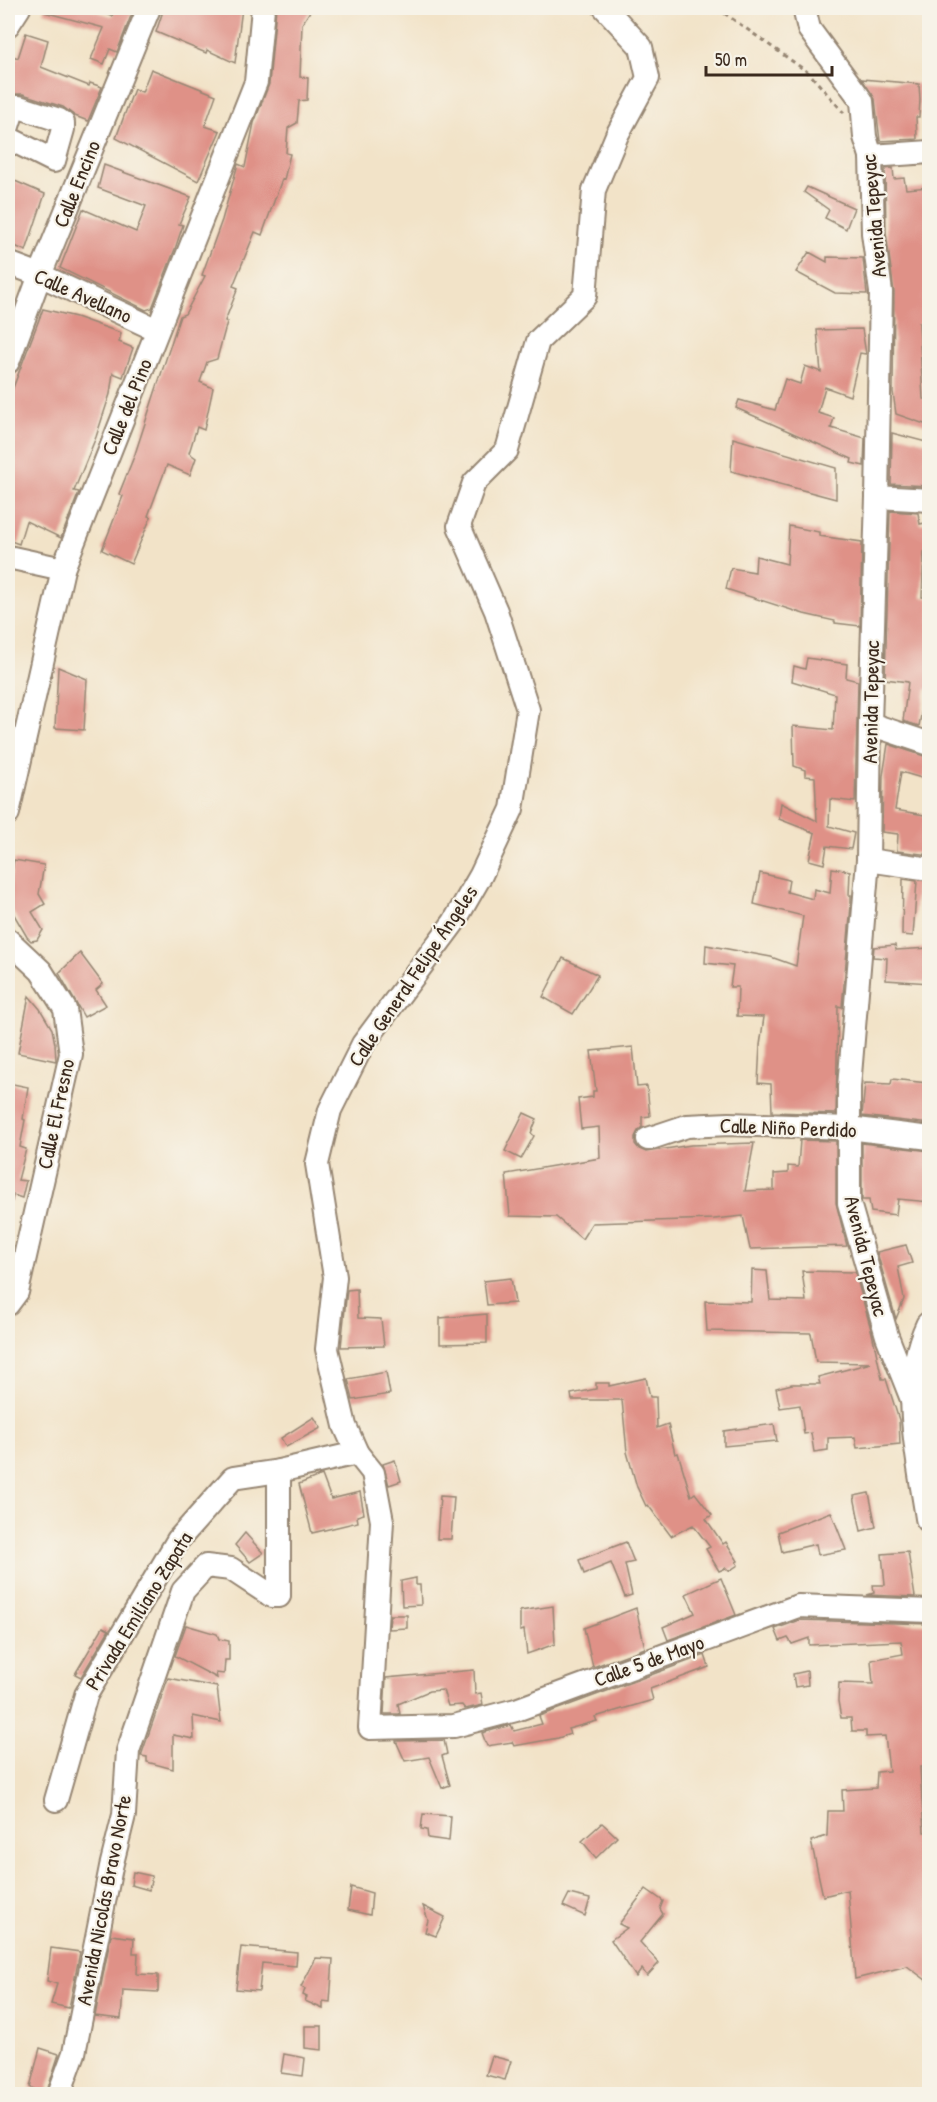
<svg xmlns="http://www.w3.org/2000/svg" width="937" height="2102" font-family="'Patrick Hand',sans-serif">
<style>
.building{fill:#df9187}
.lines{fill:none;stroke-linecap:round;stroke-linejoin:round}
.minor-casing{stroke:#968673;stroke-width:26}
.major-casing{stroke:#968673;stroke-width:32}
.path{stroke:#968673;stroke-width:3;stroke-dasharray:4.5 4.5;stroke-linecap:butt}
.minor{stroke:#fff;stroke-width:22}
.major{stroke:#fff;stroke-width:28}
.labels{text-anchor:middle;stroke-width:4.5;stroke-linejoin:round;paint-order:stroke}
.street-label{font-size:21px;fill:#3b2a1e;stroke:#f7f3e8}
</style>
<rect width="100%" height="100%" fill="#f7f3e8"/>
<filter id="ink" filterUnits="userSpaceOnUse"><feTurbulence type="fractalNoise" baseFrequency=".0167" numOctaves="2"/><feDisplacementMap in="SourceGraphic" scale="12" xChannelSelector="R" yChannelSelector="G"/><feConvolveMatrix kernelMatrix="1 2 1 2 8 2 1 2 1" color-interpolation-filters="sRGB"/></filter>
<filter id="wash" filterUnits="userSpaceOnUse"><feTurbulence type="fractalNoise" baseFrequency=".008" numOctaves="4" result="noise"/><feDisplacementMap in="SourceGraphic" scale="24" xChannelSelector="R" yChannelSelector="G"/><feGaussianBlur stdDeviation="1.35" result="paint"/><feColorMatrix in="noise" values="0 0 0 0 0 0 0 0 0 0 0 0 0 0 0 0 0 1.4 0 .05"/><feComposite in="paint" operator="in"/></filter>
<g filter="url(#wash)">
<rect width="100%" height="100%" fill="#f2e3c8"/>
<g id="blocks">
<g class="building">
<polygon points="45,8 86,8 112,16 116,8 134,8 117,52 110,49 104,64 91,59 104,28 44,12"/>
<polygon points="164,8 242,8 235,63 207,50 206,53 156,32"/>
<polygon points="276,8 312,8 302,24 300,77 308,78 307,100 299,101 297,123 288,128 286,153 290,154 284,180 282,179 262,235 255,232 233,286 238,288 225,321 227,322 217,359 207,362 200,382 213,388 204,430 197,427 189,453 196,458 190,475 167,465 148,516 151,517 131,564 102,550 123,496 119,494 135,454 180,316 185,314 205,276 202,275 222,220 238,164 245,167 254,123 269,84"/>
<polygon points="26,33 48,40 41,67 89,86 90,83 102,87 88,121 75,116 63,107 23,94 8,94 8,54 18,58"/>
<polygon points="151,69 216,95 205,126 220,131 198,181 116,138 134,89 142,92"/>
<polygon points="862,79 919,84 920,100 919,117 916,117 917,139 880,141 875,99"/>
<polygon points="104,165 191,197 179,224 183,225 175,249 152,308 146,310 60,268 83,209 136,232 146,206 98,188"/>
<polygon points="893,168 894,179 904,178 906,189 930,187 930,324 919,323 923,399 930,399 930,426 896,414 893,392 894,292 886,232 885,169"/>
<polygon points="8,178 45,194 26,251 8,243"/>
<polygon points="807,187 854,208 846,229 825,218 829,210 804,192"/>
<polygon points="809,252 827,262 827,257 863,258 867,294 835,293 796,272"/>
<polygon points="43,309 76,317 121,333 119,342 133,348 123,377 113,373 110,394 96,437 74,491 79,492 61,538 26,521 19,544 8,540 8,401"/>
<polygon points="862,329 866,354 860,353 850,396 825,387 818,413 834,418 831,428 865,438 864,466 851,463 852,459 736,408 739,400 775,410 785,379 800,384 805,366 821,372 817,330"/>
<polygon points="892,433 930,443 930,484 928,486 891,484"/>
<polygon points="733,438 836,468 836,499 731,471"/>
<polygon points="890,511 918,513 920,524 930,522 930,551 924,552 922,597 930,598 930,690 926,689 919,726 903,721 908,682 885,679"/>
<polygon points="789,526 819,532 819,536 862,542 860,626 835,623 835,621 804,614 726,589 731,568 755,572 756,556 787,564"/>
<polygon points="807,658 847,664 846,678 858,681 855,802 830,799 829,826 854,833 851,849 827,846 824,864 809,860 815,833 779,819 781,803 817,821 815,777 805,776 805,770 794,766 793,726 833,730 835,694 792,681 794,666 805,669"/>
<polygon points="58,667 87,679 84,730 55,728"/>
<polygon points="888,744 927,757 925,779 901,772 895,810 930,816 930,855 897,851 898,834 882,832 883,776"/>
<polygon points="14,860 44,865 39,894 45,904 32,912 43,930 37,940 31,941 27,937 9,906 8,891"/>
<polygon points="832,868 850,871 849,895 851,895 851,905 842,1007 838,1006 836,1114 772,1112 771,1084 758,1083 760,1045 764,1017 737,1016 738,987 730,987 733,966 705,963 706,945 771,957 796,966 803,916 754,904 760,873 789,880 787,892 813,899 814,889 830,893"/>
<polygon points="903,879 917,881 913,936 902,935"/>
<polygon points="895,945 896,950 930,948 930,983 886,980 887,958 873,957 874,947"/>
<polygon points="80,953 103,984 96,990 106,1005 84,1017 59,973"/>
<polygon points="563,958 598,975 573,1014 543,997"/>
<polygon points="29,996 40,1009 52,1029 55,1044 56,1061 18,1053"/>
<polygon points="633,1047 637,1087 647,1086 650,1116 642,1117 642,1127 638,1131 635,1137 635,1144 639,1149 646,1152 691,1145 754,1143 745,1191 774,1190 774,1174 788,1173 788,1166 798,1167 800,1140 836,1141 836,1203 847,1246 750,1249 743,1216 714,1219 592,1223 582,1239 556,1217 510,1216 506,1174 600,1158 599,1127 581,1129 578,1099 593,1097 593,1091 596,1091 591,1051"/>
<polygon points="892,1079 927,1083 927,1090 930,1090 930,1124 862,1116 865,1083 891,1084"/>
<polygon points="8,1083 28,1087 23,1119 25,1120 20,1147 26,1149 18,1180 26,1181 22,1198 13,1195 12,1201 8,1200"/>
<polygon points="524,1113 537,1119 531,1133 534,1136 521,1159 505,1151"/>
<polygon points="862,1143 930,1151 930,1202 898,1199 896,1215 871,1212 869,1200 862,1200"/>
<polygon points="906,1245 912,1263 898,1267 904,1299 896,1319 877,1252"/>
<polygon points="752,1270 767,1271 770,1300 806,1301 802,1271 855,1272 872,1333 882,1379 886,1379 899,1420 900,1444 857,1448 855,1437 828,1438 828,1450 814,1452 811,1433 804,1434 800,1405 780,1408 776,1388 792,1384 820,1384 818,1377 871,1363 816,1362 811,1333 707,1331 705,1301 751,1302"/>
<polygon points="511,1278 515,1303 487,1305 484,1281"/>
<polygon points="357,1289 358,1318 381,1319 384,1346 341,1347 347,1290"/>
<polygon points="487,1314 487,1343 440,1344 440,1318"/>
<polygon points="386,1372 390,1394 353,1400 348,1379"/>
<polygon points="646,1378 650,1397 656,1397 657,1428 668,1424 675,1454 678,1453 691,1496 695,1493 712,1515 706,1519 723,1544 726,1542 738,1561 736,1562 738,1565 729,1571 726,1568 719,1571 706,1549 710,1547 693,1525 671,1536 648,1505 646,1506 637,1487 627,1452 622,1400 572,1400 571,1394 596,1389 596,1383 609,1383 609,1386"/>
<polygon points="314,1417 321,1428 286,1447 281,1438"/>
<polygon points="774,1424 777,1441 724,1446 724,1431"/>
<polygon points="395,1460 401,1481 389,1485 383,1464"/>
<polygon points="322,1475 331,1499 360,1492 364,1514 357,1516 358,1522 312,1533 299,1484"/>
<polygon points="869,1493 876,1527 861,1531 854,1496"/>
<polygon points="440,1496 454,1497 451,1539 437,1539"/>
<polygon points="831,1512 846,1550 818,1555 816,1544 782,1552 778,1532"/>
<polygon points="245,1533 263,1553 250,1562 235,1545"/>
<polygon points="626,1542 634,1562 625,1564 632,1595 625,1597 611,1563 584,1574 579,1560"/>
<polygon points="908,1552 915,1597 867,1595 874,1593 873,1585 885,1585 882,1554"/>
<polygon points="416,1578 416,1585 420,1585 421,1605 402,1606 401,1581"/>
<polygon points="721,1578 736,1615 668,1640 663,1627 695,1613 686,1594"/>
<polygon points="553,1606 555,1644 527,1654 524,1630 520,1631 520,1611"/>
<polygon points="636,1608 645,1648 593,1667 584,1628"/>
<polygon points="390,1615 407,1615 407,1628 389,1629"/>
<polygon points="800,1620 928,1624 930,1634 930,1767 920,1767 924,1832 930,1832 930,1983 907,1966 855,1979 848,1890 823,1896 811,1841 827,1836 828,1811 843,1811 842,1790 876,1788 877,1772 889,1771 885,1736 866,1737 866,1731 852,1731 851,1718 841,1718 838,1701 839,1683 873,1684 871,1660 903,1654 901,1641 809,1645 809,1638 792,1644 788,1638 780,1641 775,1629"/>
<polygon points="186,1625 217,1634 219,1639 229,1641 229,1660 225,1660 224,1674 216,1673 217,1678 175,1656"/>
<polygon points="103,1627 109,1630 81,1677 75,1674"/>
<polygon points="705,1655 709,1667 650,1689 653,1700 595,1717 597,1721 568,1729 570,1734 558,1738 514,1746 512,1742 487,1746 482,1733 511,1725 514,1731 542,1724 539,1716"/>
<polygon points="474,1670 475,1694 481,1693 483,1705 465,1709 462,1705 448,1706 443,1690 429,1691 398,1704 400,1714 384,1714 386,1678"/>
<polygon points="807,1671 808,1685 795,1687 793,1674"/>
<polygon points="168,1678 217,1687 221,1722 193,1716 194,1739 173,1735 173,1769 147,1762 147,1757 141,1756"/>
<polygon points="444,1740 447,1754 442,1756 450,1785 442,1788 429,1757 405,1761 396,1741"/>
<polygon points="423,1814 451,1816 449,1841 428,1838 427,1830 421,1829"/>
<polygon points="602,1823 617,1837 596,1858 582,1841"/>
<polygon points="133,1872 152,1876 149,1890 131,1885"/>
<polygon points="351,1887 372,1893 370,1915 348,1910"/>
<polygon points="646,1889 663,1901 660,1909 663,1914 640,1942 659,1963 647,1976 642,1969 636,1977 611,1940 627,1928 619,1924"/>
<polygon points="569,1894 590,1899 585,1916 563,1906"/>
<polygon points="423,1906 445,1917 436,1936 425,1932 428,1920"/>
<polygon points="111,1935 134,1938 133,1953 138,1953 137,1974 158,1975 158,1992 123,1990 121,2019 95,2016"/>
<polygon points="241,1947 297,1952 296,1966 262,1963 259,1991 236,1989"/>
<polygon points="51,1948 80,1952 69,2008 51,2004 57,1984 47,1981"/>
<polygon points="316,1958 333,1959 330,2002 323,2001 323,2009 305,2001 307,1997 303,1995 305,1989 301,1987"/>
<polygon points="305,2026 322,2026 322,2050 305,2048"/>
<polygon points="40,2048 59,2054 46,2094 32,2094 34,2089 30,2087"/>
<polygon points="284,2054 305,2058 303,2076 281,2073"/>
<polygon points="492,2056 511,2061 505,2080 486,2075"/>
</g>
</g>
</g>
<g filter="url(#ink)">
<use href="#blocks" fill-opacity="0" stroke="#968673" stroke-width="1.5"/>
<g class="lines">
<defs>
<g id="minor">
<polyline points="605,8 641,47 648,78 617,135 594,190 585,296 538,341 507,450 474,483 459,526 496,611 528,710 512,809 481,875 454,922 363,1044 330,1110 317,1164 335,1277 327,1349 345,1426 357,1453 373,1473 382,1521 370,1728 454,1726 516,1710 798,1606 930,1611"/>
<polyline points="804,8 809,29 862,101 865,137 871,156 873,233 881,292 877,497 870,724 868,860 849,1087 849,1203 887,1336 913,1402"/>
<polyline points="8,25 19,8"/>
<polyline points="8,126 14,107 19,107 59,120 63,123 63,129 54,161 8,138"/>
<polyline points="871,156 930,152"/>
<polyline points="8,263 40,275 157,330"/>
<polyline points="8,362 40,275 149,8"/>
<polyline points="877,497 930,500"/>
<polyline points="8,557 63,569"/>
<polyline points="870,724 930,744"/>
<polyline points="8,813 63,569 256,82 263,8"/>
<polyline points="868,860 930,869"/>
<polyline points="8,940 41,971 65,1009 71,1054 17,1292 8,1304"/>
<polyline points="648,1139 687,1126 729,1124 849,1128 930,1138"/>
<polyline points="56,1800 86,1695 178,1540 233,1478 279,1471 357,1453"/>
<polyline points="59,2094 74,2053 111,1867 124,1815 128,1751 183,1591 206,1566 231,1569 272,1596 279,1596 279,1471"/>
</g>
<path id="major" d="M930,1326C902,1386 921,1456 930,1518"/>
</defs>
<use href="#minor" class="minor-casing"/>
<use href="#major" class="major-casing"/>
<polyline class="path" points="717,8 809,73 844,113"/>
<use href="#minor" class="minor"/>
<use href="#major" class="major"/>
</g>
</g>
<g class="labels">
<g class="street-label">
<text transform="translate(77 184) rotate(-68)" y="7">Calle Encino</text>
<text transform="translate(874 216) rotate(-95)" y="7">Avenida Tepeyac</text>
<text transform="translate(83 296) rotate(24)" y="7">Calle Avellano</text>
<text transform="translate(127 407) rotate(-68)" y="7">Calle del Pino</text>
<text transform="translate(871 702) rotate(-89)" y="7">Avenida Tepeyac</text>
<text transform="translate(413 976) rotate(-56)" y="7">Calle General Felipe Ángeles</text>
<text transform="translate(56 1114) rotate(-78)" y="7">Calle El Fresno</text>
<text transform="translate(788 1128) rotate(2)" y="7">Calle Niño Perdido</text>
<text transform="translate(866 1256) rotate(76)" y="7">Avenida Tepeyac</text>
<text transform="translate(139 1611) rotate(-58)" y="7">Privada Emiliano Zapata</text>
<text transform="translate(649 1661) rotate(-20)" y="7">Calle 5 de Mayo</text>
<text transform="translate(104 1900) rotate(-79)" y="7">Avenida Nicolás Bravo Norte</text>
</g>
</g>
<rect width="937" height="2102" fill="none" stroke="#f7f3e8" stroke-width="30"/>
<path d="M706 66v9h126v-9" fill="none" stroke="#3b2a1e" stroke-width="3"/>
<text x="715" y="66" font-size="18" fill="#3b2a1e" stroke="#f7f3e8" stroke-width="4.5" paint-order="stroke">50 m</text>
</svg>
